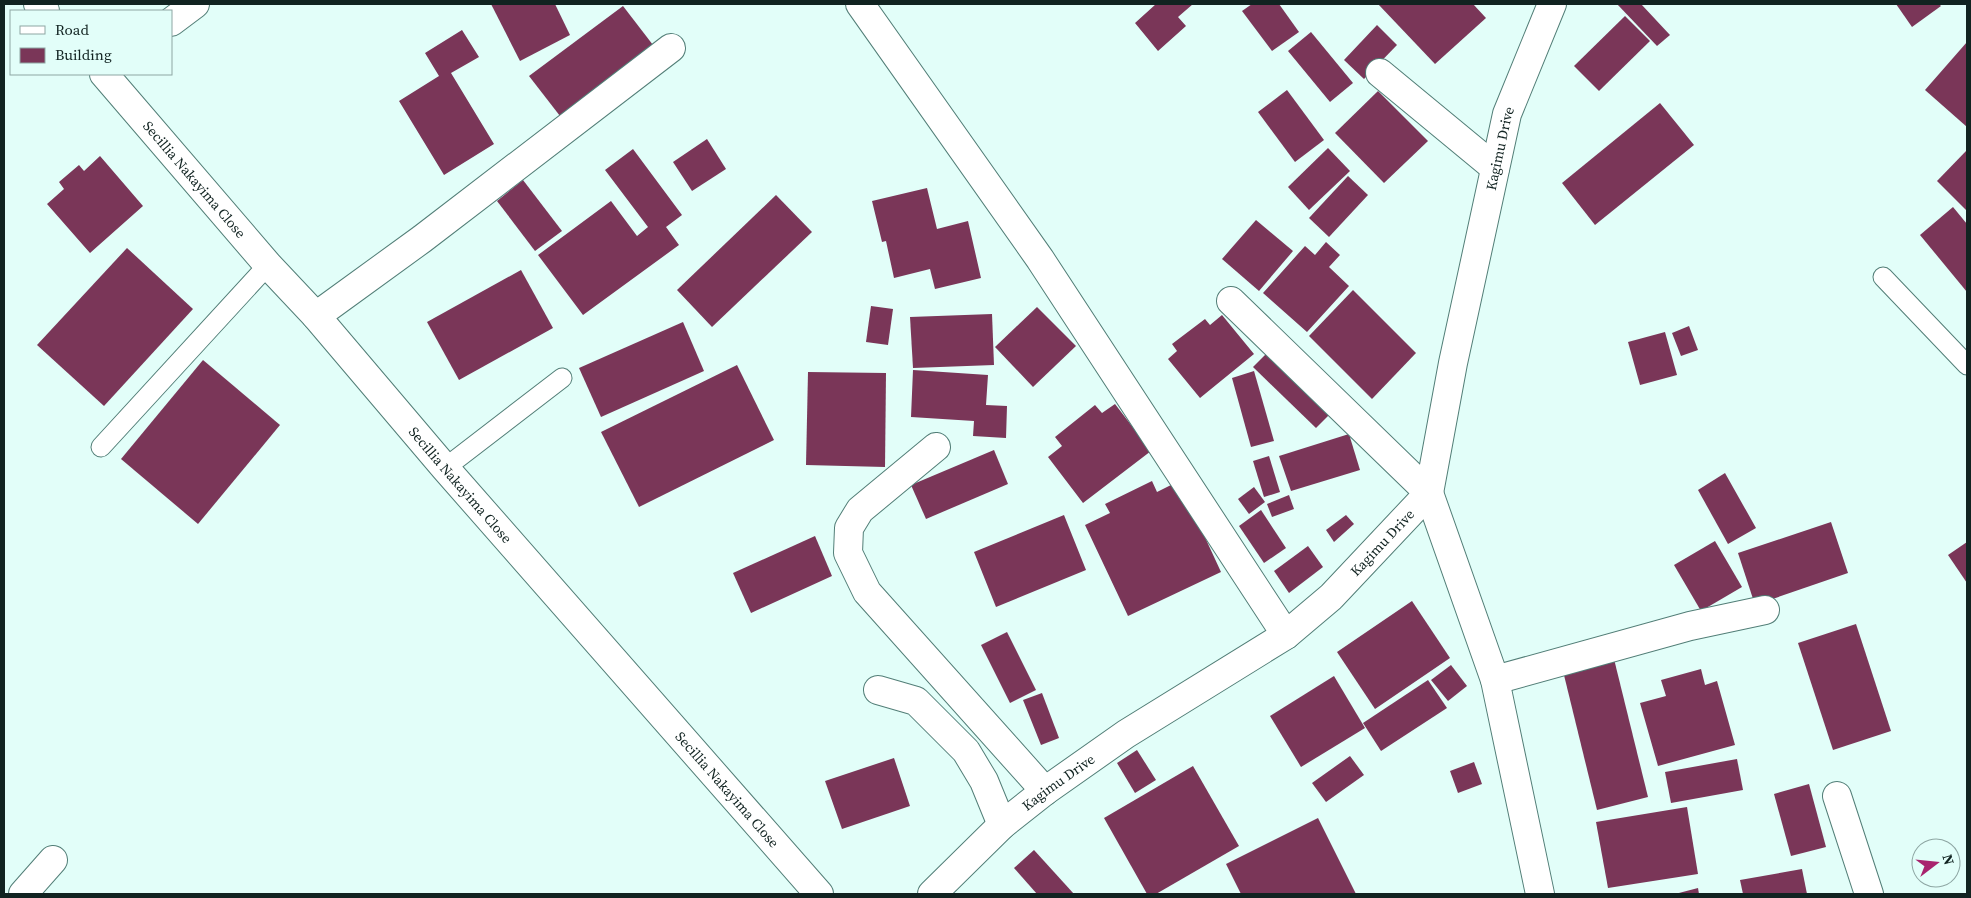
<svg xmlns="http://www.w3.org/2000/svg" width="1971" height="898" font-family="'Source Serif 4',serif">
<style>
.building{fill:#7a3658}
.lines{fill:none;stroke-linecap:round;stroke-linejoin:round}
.lane-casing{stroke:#527e77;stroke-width:21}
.street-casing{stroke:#527e77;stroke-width:30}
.lane{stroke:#fff;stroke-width:19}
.street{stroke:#fff;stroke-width:28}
.labels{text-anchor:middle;stroke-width:5;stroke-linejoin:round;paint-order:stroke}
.street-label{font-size:14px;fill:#112321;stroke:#e2fef9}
</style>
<rect width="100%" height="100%" fill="#e2fef9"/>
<g class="building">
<polygon points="491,4 555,4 570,35 520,61"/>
<polygon points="1156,4 1193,4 1178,17 1186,26 1158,51 1135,23"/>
<polygon points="1252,4 1279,4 1299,32 1272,51 1242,11"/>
<polygon points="1378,4 1473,4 1486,18 1435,64"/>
<polygon points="1617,4 1641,4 1670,35 1657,46"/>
<polygon points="1896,4 1939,4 1941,6 1912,27"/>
<polygon points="623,6 653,45 560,116 529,76"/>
<polygon points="1625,16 1650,41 1599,91 1574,66"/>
<polygon points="1377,25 1397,45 1364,79 1344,60"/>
<polygon points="462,30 479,57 451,73 494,144 444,175 399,101 439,76 425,53"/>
<polygon points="1311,32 1353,83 1330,102 1288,51"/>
<polygon points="1967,42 1967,127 1925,90"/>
<polygon points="1287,90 1324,140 1295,162 1258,112"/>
<polygon points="1378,91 1428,141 1384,183 1335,133"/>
<polygon points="1660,103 1694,145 1595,225 1562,183"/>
<polygon points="707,139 726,169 692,191 673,162"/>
<polygon points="1328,148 1350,171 1309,210 1288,187"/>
<polygon points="633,149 682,215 666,227 679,245 583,315 538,255 611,201 637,236 648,227 605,170"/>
<polygon points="1967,150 1967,211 1937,181"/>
<polygon points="100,156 143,206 90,253 47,204 64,189 59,182 79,165 84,171"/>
<polygon points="1348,176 1368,195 1329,237 1309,218"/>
<polygon points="523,180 562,231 535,251 497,201"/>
<polygon points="927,188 937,229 968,221 981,278 935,289 930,269 894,278 886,241 882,242 872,201"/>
<polygon points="776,195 812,232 712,327 677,290"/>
<polygon points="1953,207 1967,224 1967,292 1920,235"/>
<polygon points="1256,220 1293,251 1259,291 1222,259"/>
<polygon points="1326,242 1340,255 1329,267 1349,286 1307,332 1263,293 1305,246 1315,255"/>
<polygon points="127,248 193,309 104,406 37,345"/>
<polygon points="521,270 553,328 459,380 427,322"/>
<polygon points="1353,290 1416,353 1372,399 1309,336"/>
<polygon points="871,306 893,309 888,345 866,342"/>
<polygon points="1037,307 1076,346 1033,387 995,347"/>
<polygon points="992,314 994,365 913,368 910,317"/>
<polygon points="1222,315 1254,354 1200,398 1168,359 1177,351 1172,344 1205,319 1210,325"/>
<polygon points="683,322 704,371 601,417 579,368"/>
<polygon points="1689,326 1698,350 1681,356 1672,333"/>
<polygon points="1665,332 1677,375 1640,385 1628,342"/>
<polygon points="1267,353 1330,414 1316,428 1253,367"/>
<polygon points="203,360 280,425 198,524 121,459"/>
<polygon points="737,365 774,440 639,507 601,432"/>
<polygon points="913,370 988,375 986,405 1007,406 1006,438 973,436 974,421 911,417"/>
<polygon points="1254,371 1274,441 1251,447 1232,378"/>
<polygon points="808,372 886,373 885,467 806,465"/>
<polygon points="1115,404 1151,451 1083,503 1048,457 1062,446 1055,437 1095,405 1102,413"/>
<polygon points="1349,434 1360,470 1291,491 1279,456"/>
<polygon points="994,450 1008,484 926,519 911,485"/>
<polygon points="1269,456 1280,492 1264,497 1253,461"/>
<polygon points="1725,473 1756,528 1728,544 1698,490"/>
<polygon points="1152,481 1157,492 1179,481 1221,572 1128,616 1085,525 1110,513 1105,504"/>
<polygon points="1254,487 1265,502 1249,514 1238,499"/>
<polygon points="1289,495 1294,509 1272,517 1267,504"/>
<polygon points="1261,510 1286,548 1264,563 1239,526"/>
<polygon points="1064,515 1086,570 996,607 974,552"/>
<polygon points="1346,515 1354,524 1334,542 1326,530"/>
<polygon points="1831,522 1848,573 1755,605 1738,553"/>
<polygon points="815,536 832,576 751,613 733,573"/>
<polygon points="1715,541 1742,587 1701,611 1674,565"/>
<polygon points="1967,542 1967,583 1948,555"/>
<polygon points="1308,546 1323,567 1289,593 1274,571"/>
<polygon points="1412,601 1450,658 1375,709 1337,652"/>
<polygon points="1856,624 1891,731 1833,750 1798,643"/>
<polygon points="1007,632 1036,690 1010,703 981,645"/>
<polygon points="1614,659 1648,797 1597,810 1563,671"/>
<polygon points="1451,665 1467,686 1448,701 1431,680"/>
<polygon points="1701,669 1705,685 1717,681 1735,745 1658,766 1640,703 1666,696 1661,680"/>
<polygon points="1334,676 1365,728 1301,767 1270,716"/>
<polygon points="1428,680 1447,708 1381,751 1363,723"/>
<polygon points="1042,693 1059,738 1041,745 1023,700"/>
<polygon points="1137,750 1156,780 1135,793 1117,763"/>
<polygon points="1350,756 1364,775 1326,802 1312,783"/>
<polygon points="894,758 910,806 842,829 825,781"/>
<polygon points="1737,759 1743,790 1671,803 1665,772"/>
<polygon points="1474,762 1482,784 1458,793 1450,771"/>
<polygon points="1193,766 1239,846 1156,894 1147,894 1104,818"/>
<polygon points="1809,784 1826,847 1791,856 1774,794"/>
<polygon points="1687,807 1698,874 1608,888 1596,822"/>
<polygon points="1318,818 1356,894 1241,894 1226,864"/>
<polygon points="1034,850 1074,894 1037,894 1014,868"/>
<polygon points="1802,869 1807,894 1743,894 1740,880"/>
<polygon points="1698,888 1699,894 1675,894"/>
</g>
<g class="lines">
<defs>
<g id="lane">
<polyline points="1883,277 1967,365"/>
<polyline points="101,447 268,265"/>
<polyline points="445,468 562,378"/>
</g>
<g id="street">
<polyline points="38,4 45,11"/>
<polyline points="860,4 1040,259 1286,635"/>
<polyline points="171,22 195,4"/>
<polyline points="1380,73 1495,168"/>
<path id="s1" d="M104,74L268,265L316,316L445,468L819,894"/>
<polyline points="1231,301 1429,493 1495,680 1540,894"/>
<polyline points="316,316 422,239 671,48"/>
<polyline points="936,447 860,510 849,528 848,553 867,592 1045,791"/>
<polyline points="1495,680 1690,626 1765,610"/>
<polyline points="878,690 916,701 966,751 984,781 1002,825"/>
<polyline points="1837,796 1869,894"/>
<polyline points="23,894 53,860"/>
<path id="s2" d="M932,894L1002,825L1045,791L1126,734L1286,635L1331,597L1429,493L1453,363L1507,114L1552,4"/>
</g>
</defs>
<use href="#lane" class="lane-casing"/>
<use href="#street" class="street-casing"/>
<use href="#lane" class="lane"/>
<use href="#street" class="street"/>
</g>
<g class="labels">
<g class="street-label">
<text dy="5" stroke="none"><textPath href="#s2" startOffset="994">Kagimu Drive</textPath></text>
<text dy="5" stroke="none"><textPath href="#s1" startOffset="139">Secillia Nakayima Close</textPath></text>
<text dy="5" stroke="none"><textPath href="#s1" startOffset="544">Secillia Nakayima Close</textPath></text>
<text dy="5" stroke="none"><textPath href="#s2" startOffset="574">Kagimu Drive</textPath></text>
<text dy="5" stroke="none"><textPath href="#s2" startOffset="169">Kagimu Drive</textPath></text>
<text dy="5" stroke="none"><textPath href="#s1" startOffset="949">Secillia Nakayima Close</textPath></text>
</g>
</g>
<rect width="1971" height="898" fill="none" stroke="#112321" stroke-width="10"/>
<rect x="10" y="10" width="162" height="65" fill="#e2fef9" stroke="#8ea6a3"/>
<rect x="20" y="26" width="25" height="8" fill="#ffffff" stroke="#8ea6a3"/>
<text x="55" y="35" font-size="15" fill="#112321">Road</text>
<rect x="20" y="48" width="25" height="15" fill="#7a3658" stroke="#8ea6a3"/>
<text x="55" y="60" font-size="15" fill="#112321">Building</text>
<g transform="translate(1936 863) rotate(74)"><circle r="24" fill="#e2fef9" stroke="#8ea6a3"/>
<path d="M0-4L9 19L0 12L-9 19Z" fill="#a8236e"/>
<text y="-8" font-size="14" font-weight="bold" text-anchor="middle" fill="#112321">N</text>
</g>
</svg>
